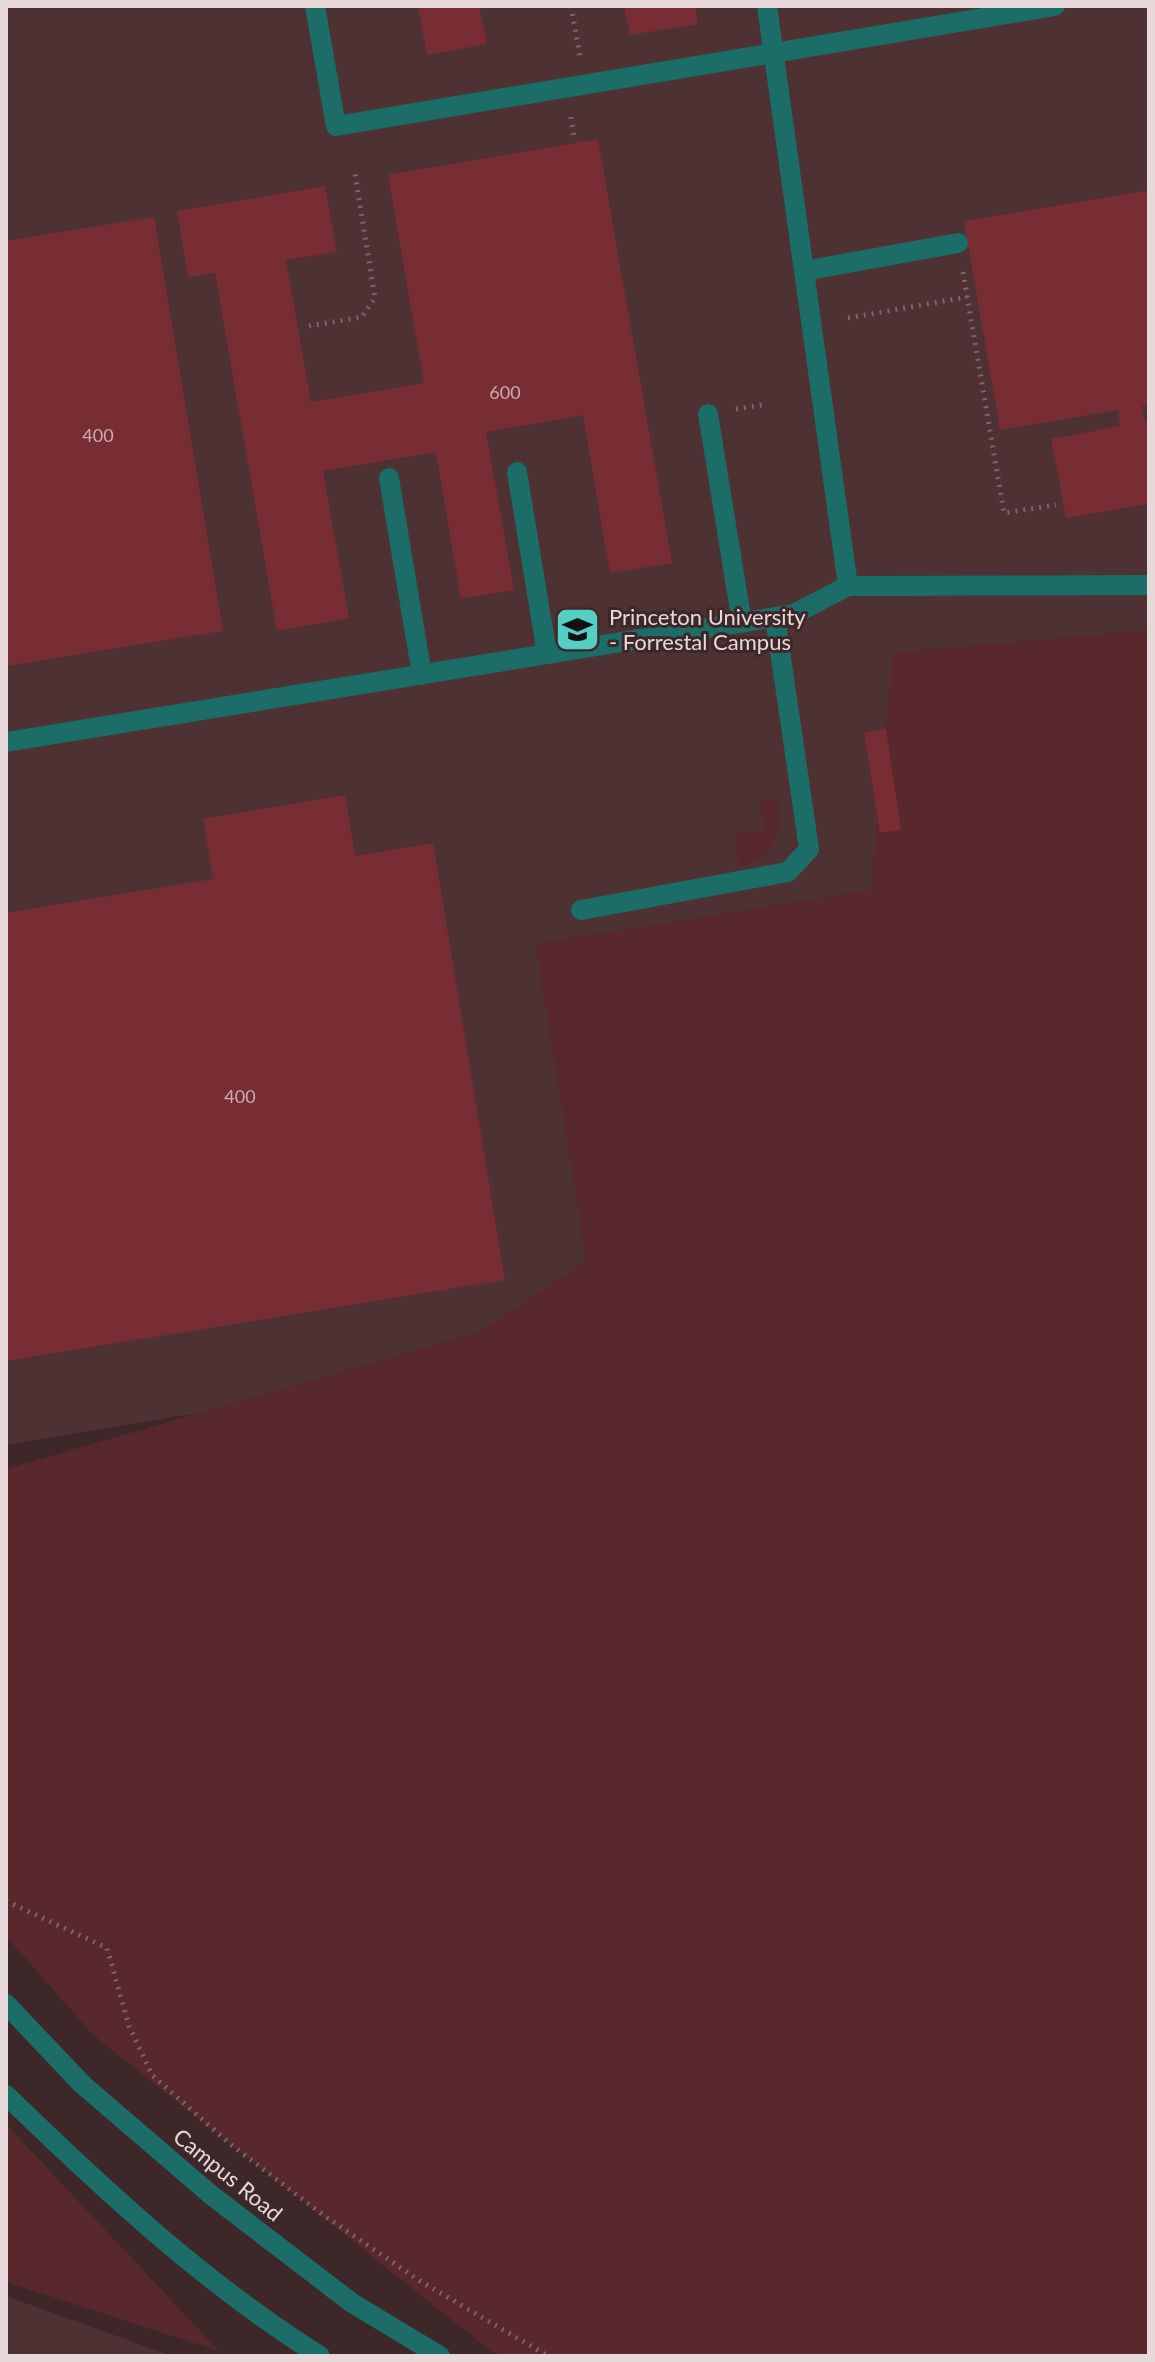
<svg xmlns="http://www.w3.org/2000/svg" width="1155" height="2362" font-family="Lato,sans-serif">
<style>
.built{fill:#4d3133}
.green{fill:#58282c}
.building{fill:#782d35}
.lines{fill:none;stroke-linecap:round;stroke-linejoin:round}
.path{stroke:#7a6667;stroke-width:5;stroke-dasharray:2 6;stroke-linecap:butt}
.minor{stroke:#1c6c67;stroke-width:20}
.labels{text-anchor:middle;stroke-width:6;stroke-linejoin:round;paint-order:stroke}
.number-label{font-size:18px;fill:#cbadb0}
.poi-label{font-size:22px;fill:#e7d8d9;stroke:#3d2728;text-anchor:start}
.street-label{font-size:22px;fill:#e7d8d9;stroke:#3d2728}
</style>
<rect width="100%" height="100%" fill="#3d2728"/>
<g class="built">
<polygon points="6,6 1149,6 1149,1254 6,1445"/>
<polygon points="6,2296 172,2356 6,2356"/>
</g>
<g class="green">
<polygon points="1149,630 1149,2356 505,2356 491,2351 93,2035 6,1936 6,1469 479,1332 587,1261 535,944 871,890 893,653"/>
<path d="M777,798C783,832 776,860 739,866L734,835L764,830L760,801Z"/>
<polygon points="6,2124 219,2351 6,2282"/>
</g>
<g class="building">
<polygon points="418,6 479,6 487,44 427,55"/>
<polygon points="624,6 695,6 698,24 630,35"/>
<polygon points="598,139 672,563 610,573 583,415 486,432 514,590 461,599 436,452 323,471 349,618 277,631 215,273 188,277 177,211 325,186 337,252 286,260 311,402 424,383 388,175"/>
<polygon points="1149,190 1149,405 1142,406 1145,422 1149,422 1149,504 1066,518 1051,439 1121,426 1117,410 1000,430 964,221"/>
<polygon points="154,217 223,631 6,666 6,241"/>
<polygon points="886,729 901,830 880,833 864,733"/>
<polygon points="345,795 355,856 433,843 505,1280 6,1361 6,913 213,879 203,819"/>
</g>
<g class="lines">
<g class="path">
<polyline points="571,6 580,56"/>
<polyline points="571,117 574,137"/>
<polyline points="963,272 1004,513 1056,505"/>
<polyline points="848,318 967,297"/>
<polyline points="309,326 362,317 375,298 355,174"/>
<polyline points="736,409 767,404"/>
<polyline points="6,1901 107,1948 129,2026 152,2075 230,2144 322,2214 420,2281 548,2356"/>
</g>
<g class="minor">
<polyline points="315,6 336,126 1055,6"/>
<polyline points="767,6 848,586"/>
<polyline points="804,271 958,243"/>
<polyline points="708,414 742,623"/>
<polyline points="517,472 547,654"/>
<polyline points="389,478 422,675"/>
<polyline points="6,742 794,614 848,586 1149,585"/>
<polyline points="581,910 788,872 809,849 775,617"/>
<polyline points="6,2004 83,2085 210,2194 352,2303 440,2356"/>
<path d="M6,2095C104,2190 204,2283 320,2356"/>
</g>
</g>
<defs>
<symbol id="university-square" viewBox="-11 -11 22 22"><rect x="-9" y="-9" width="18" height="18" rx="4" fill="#55cec6" stroke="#3d2728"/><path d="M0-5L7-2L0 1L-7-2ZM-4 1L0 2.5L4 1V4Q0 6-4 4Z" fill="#111"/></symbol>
</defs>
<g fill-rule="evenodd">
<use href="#university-square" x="552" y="604" width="51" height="51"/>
</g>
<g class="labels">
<g class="number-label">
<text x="505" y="399">600</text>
<text x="98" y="442">400</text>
<text x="240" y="1103">400</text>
</g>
<g class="poi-label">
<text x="609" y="625">Princeton University<tspan x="609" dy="25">- Forrestal Campus</tspan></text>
</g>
<g class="street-label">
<text transform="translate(228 2175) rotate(39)" y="8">Campus Road</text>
</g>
</g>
<rect width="1155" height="2362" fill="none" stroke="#e7d8d9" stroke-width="16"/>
</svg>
